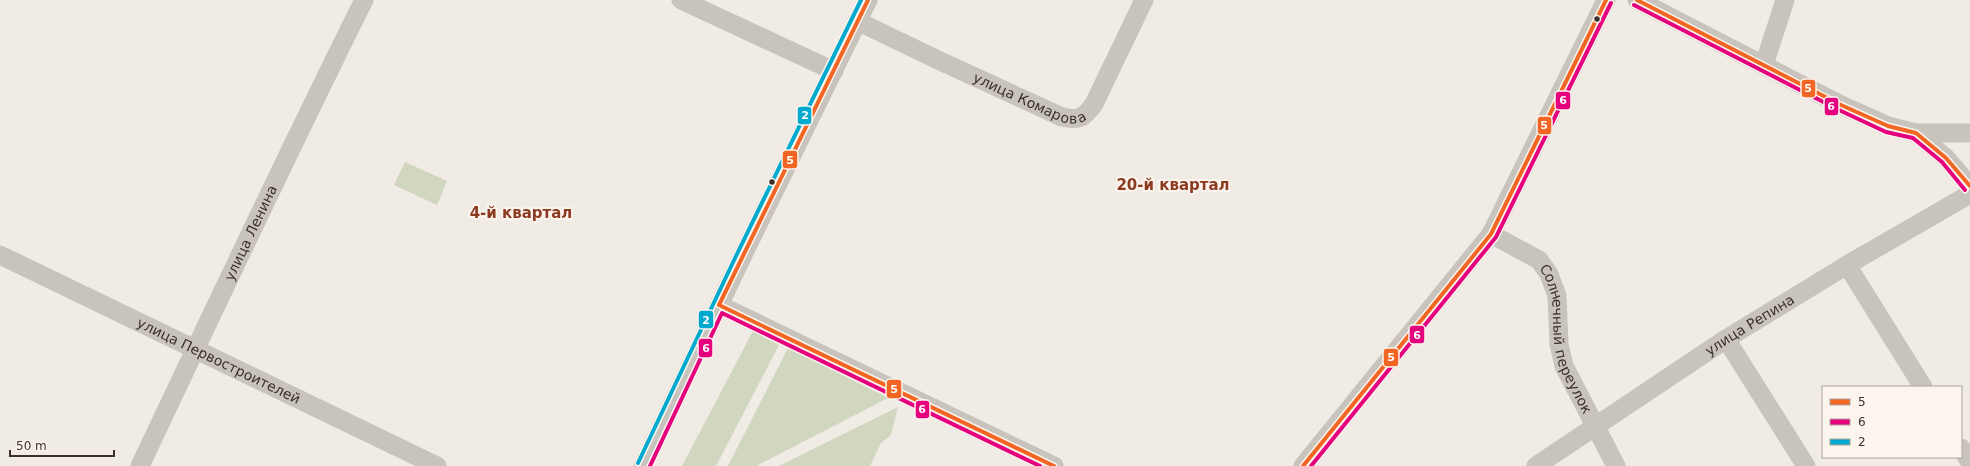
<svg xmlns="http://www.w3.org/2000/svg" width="1970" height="466" font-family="'DejaVu Sans',sans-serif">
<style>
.green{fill:#d1d6bf}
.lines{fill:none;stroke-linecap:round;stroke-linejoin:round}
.minor{stroke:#c9c3be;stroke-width:19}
.bus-1-casing{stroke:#fbf5ee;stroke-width:7}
.bus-2-casing{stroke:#fbf5ee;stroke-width:7}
.bus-3-casing{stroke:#fbf5ee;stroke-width:7}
.bus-1{stroke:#f26522;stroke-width:4}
.bus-2{stroke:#e5007d;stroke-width:4}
.bus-3{stroke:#00a9ce;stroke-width:4}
.bus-dot{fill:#3b302b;stroke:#fbf5ee;stroke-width:1.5}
.labels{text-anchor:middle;stroke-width:4;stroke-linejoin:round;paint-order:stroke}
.street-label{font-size:14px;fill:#3b302b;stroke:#fbf5ee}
.neighbourhood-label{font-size:15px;font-weight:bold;fill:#8c3b22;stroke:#fbf5ee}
.line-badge{stroke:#fbf5ee;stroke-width:1.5}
.badge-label{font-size:11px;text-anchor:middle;font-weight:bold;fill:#fff}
</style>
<rect width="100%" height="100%" fill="#f0ebe5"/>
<g class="green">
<polygon points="405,162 447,181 437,205 394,185"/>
<polygon points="753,331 779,345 716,466 682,466"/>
<polygon points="788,348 888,398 756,466 728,466"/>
<polygon points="898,407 891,435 881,443 870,466 779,466"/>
</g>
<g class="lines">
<g class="minor">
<polyline points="681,0 834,71"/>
<polyline points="1637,0 1841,105 1888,126 1916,133 1946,158 1970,186"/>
<path id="s1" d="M857,21L938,60L1062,117C1079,121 1084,118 1094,104L1144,0"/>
<polyline points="1764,65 1785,0"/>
<polyline points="1916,133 1970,133"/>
<path id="s2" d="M1491,234L1539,260L1549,274L1557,296L1559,344L1564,366L1616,466"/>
<path id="s3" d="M0,255L437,466"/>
<polyline points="1847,265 1923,387"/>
<polyline points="719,305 1054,466"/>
<polyline points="1726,339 1806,466"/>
<polyline points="1961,448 1970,462"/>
<path id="s4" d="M140,466C214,310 287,154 364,0"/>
<polyline points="643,466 741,259 868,0"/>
<polyline points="1303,466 1491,234 1606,0"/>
<path id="s5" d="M1536,466L1726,339L1847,265L1970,194"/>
</g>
<defs>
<g id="bus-1">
<polyline points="868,0 719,305 1054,466"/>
<polyline points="1637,0 1841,105 1888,126 1916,133 1946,158 1970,186"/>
<polyline points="1303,466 1491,234 1606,0"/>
</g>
<g id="bus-2">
<polyline points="1634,5 1839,110 1886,132 1913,138 1942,162 1965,190"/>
<polyline points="650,466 722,313 1040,466"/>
<polyline points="1311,466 1496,237 1611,3"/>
</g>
<polyline id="bus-3" points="638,463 736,256 861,0"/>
</defs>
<use href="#bus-1" class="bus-1-casing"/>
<use href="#bus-2" class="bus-2-casing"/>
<use href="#bus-3" class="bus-3-casing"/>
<use href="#bus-1" class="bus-1"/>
<use href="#bus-2" class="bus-2"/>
<use href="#bus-3" class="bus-3"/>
</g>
<g class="bus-dot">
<circle cx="1597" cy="19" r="3.5"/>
<circle cx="772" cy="182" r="3.5"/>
</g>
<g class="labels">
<g class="street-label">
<text dy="5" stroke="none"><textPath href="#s1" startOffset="190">улица Комарова</textPath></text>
<text dy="5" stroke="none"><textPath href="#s4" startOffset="258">улица Ленина</textPath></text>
<text dy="5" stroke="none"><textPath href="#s5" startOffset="256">улица Репина</textPath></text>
<text dy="5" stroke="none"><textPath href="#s2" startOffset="140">Солнечный переулок</textPath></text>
<text dy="5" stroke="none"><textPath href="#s3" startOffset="243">улица Первостроителей</textPath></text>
</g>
<g class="neighbourhood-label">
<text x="1173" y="190">20-й квартал</text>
<text x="521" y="218">4-й квартал</text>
</g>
</g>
<g class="line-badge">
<rect x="1801" y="79" width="15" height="19" rx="4" fill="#f26522"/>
<rect x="1555" y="91" width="16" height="19" rx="4" fill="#e5007d"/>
<rect x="1824" y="97" width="15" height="19" rx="4" fill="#e5007d"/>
<rect x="797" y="106" width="15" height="19" rx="4" fill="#00a9ce"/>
<rect x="1537" y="116" width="15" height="19" rx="4" fill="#f26522"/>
<rect x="782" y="150" width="16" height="19" rx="4" fill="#f26522"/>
<rect x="698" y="310" width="16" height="19" rx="4" fill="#00a9ce"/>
<rect x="1409" y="325" width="16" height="19" rx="4" fill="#e5007d"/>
<rect x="698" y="338" width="15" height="20" rx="4" fill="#e5007d"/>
<rect x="1383" y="348" width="16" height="19" rx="4" fill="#f26522"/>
<rect x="886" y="379" width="16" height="20" rx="4" fill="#f26522"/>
<rect x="915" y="400" width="15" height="19" rx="4" fill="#e5007d"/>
</g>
<g class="badge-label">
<text x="1808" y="92">5</text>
<text x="1563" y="104">6</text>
<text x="1831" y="110">6</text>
<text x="805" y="119">2</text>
<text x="1544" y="129">5</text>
<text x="790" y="164">5</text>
<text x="706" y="324">2</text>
<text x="1417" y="339">6</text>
<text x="706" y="352">6</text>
<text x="1391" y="361">5</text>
<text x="894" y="393">5</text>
<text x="922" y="413">6</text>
</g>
<rect x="1822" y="386" width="140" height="72" fill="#fbf5ee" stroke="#aea6a0"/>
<rect x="1830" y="399" width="20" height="6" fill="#f26522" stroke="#aea6a0"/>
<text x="1858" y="406" font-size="12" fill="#3b302b">5</text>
<rect x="1830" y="419" width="20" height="6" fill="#e5007d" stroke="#aea6a0"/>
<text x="1858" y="426" font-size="12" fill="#3b302b">6</text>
<rect x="1830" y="439" width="20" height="6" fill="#00a9ce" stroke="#aea6a0"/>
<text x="1858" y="446" font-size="12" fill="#3b302b">2</text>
<path d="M10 450v6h104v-6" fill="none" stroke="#3b302b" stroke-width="2"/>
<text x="16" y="450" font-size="12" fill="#3b302b" stroke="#fbf5ee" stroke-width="3" paint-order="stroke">50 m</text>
</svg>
